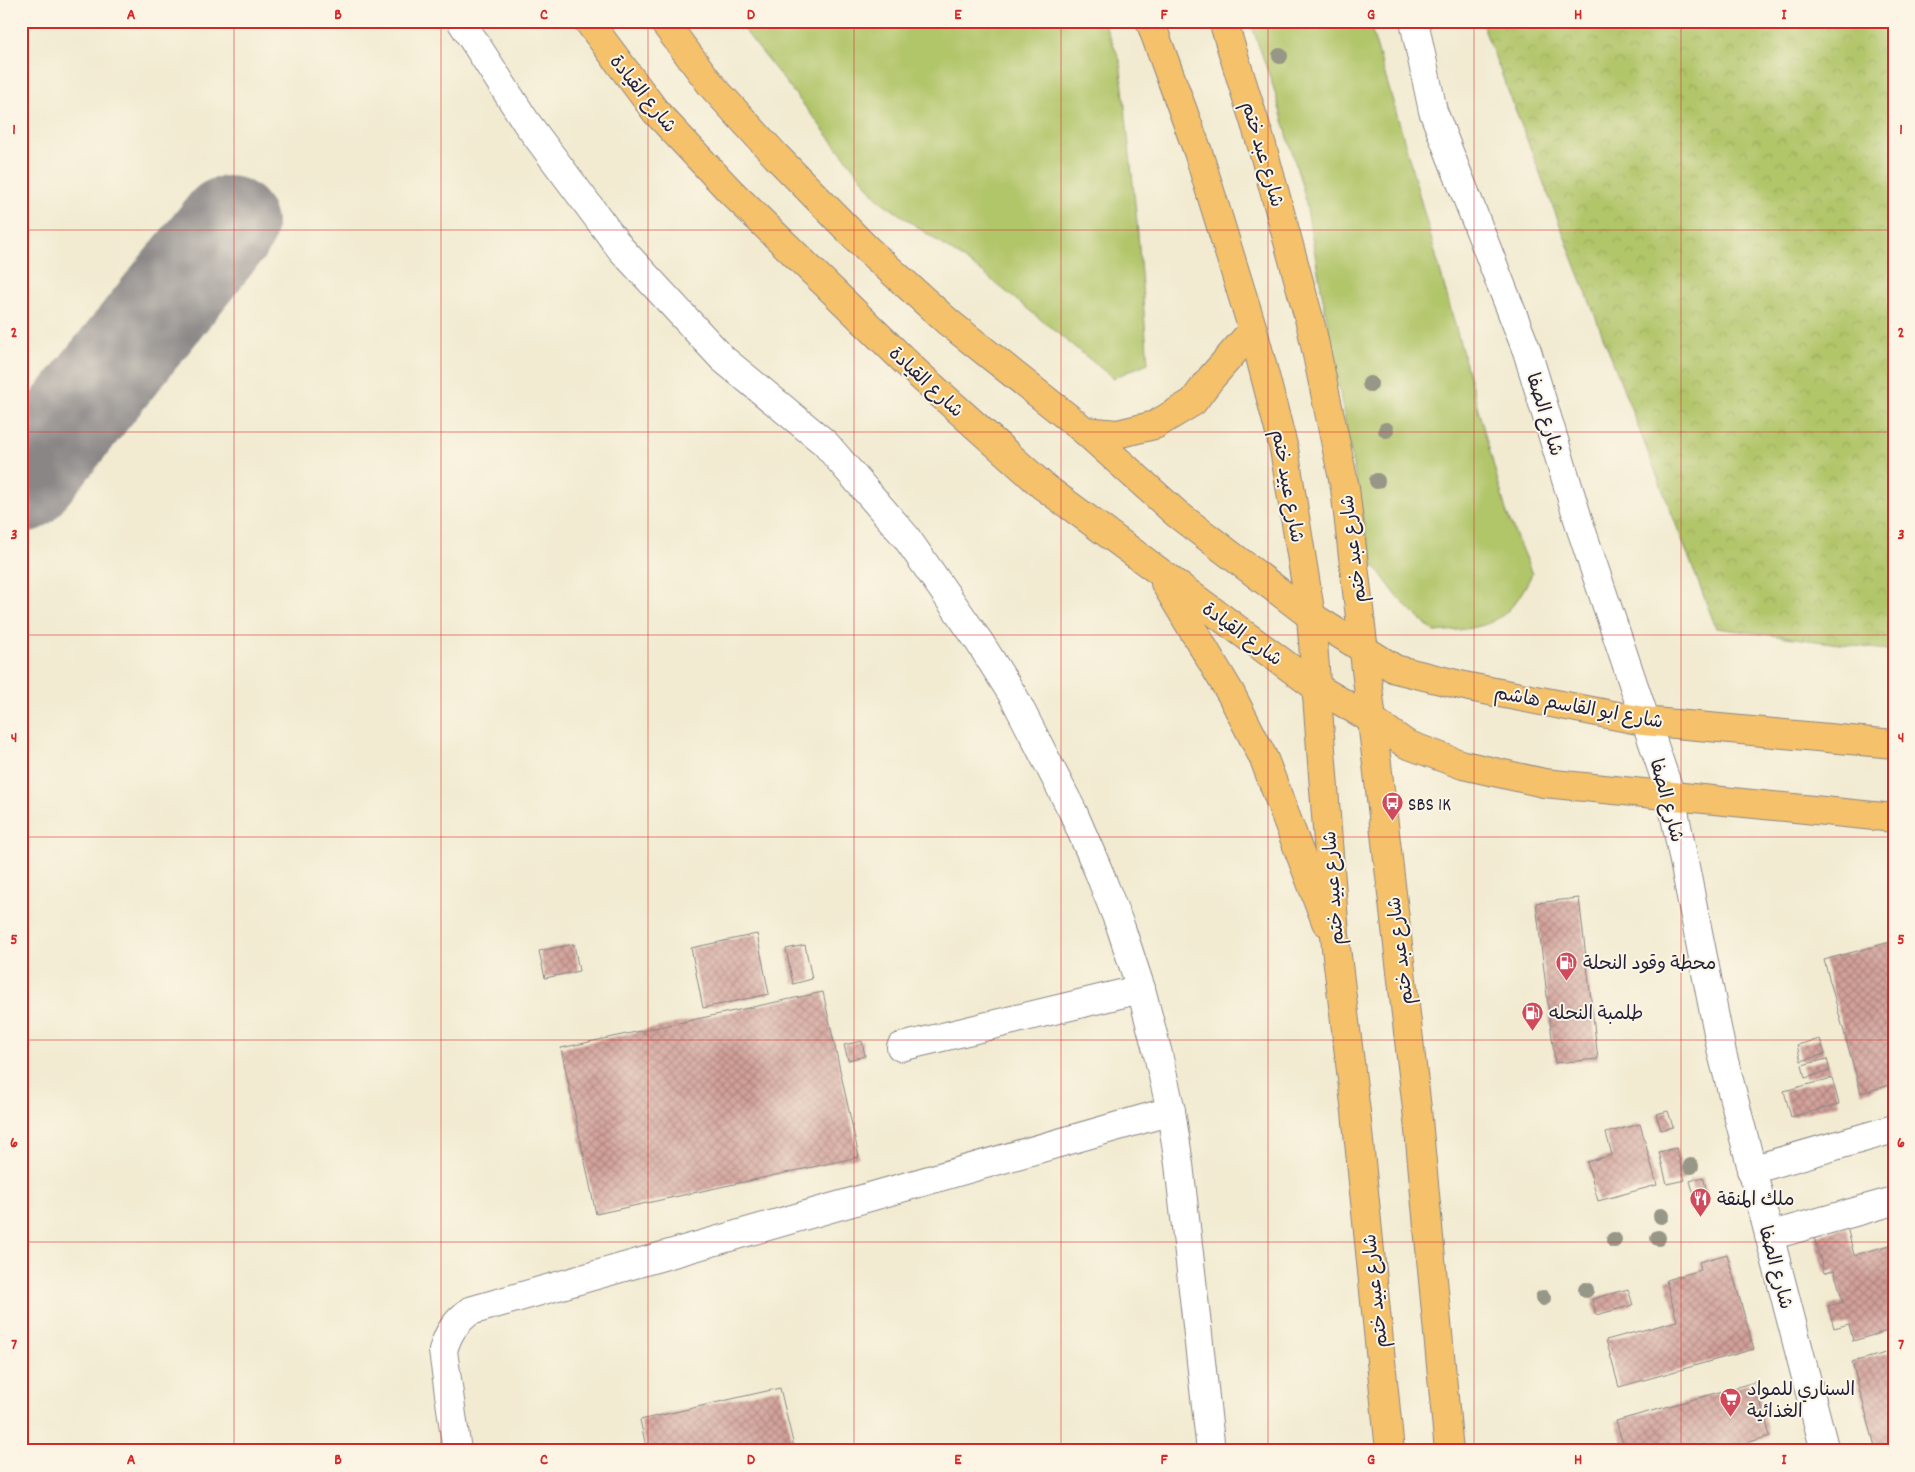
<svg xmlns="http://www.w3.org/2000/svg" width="1915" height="1472" font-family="Dekko,'Playpen Sans Arabic',sans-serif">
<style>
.green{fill:#b1c569;stroke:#6a7452}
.park{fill:url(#park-crowns);stroke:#6a7452}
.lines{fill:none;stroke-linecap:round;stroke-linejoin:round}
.taxiway{stroke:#8a8686;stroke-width:98}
.building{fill:url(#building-cross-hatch)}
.minor-casing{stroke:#8a8686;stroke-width:30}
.major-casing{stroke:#8a8686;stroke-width:30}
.minor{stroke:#fff;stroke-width:28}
.major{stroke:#f5c16b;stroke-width:28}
.tree{fill:#979787}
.grid{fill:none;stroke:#d62828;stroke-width:1;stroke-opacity:0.55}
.labels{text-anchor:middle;stroke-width:4;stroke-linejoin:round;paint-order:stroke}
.street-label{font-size:19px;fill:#22223b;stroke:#fcf5e5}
.poi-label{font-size:19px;fill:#22223b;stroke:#fcf5e5;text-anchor:start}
.neatline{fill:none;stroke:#d62828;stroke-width:2}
.grid-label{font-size:16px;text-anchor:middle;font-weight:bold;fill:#d62828}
</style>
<defs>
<pattern id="park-crowns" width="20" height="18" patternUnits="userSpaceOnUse" patternTransform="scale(1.25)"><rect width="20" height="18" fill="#b1c569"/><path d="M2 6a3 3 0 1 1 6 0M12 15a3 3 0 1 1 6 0" fill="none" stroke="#98a95c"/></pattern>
<pattern id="building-cross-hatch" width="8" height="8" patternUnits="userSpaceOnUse" patternTransform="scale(1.25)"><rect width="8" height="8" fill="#d2a099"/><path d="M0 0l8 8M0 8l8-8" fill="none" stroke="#aa827e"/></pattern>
</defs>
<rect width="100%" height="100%" fill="#fcf5e5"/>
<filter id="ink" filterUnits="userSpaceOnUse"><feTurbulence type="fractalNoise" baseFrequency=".02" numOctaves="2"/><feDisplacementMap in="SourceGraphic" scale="10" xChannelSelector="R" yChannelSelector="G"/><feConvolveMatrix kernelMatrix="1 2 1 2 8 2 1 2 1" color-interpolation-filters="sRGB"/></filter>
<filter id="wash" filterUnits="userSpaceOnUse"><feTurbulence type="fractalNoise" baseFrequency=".0096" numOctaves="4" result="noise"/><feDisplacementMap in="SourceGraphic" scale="20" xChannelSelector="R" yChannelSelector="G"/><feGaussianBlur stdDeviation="1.12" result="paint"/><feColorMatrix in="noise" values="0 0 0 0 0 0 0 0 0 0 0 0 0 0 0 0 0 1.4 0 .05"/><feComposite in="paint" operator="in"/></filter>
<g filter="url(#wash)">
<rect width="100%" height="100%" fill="#f2ebd2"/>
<g class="green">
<polygon points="737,21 1103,21 1120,60 1137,222 1148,363 1113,378 983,273 879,200"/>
<path d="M1250,21H1369L1400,125L1507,514L1532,574C1507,625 1489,628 1434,632L1400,600L1370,560L1304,193L1273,86Z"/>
</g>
<polygon class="park" points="1481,21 1894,21 1894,651 1716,628"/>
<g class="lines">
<polyline class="taxiway" points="21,484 228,225"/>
</g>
<g id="blocks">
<g class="building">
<polygon points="1579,898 1598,1059 1555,1063 1536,903"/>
<polygon points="757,934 769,994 703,1008 691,948"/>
<polygon points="1894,941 1894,1084 1861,1093 1824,960"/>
<polygon points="574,944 579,971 545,978 539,951"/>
<polygon points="805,945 812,979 793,984 786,949"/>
<polygon points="823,992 859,1157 596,1214 561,1048"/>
<polygon points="1820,1039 1825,1054 1801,1061 1797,1045"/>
<polygon points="862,1041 865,1056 848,1060 844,1045"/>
<polygon points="1827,1059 1830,1071 1805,1078 1802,1065"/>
<polygon points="1832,1078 1839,1104 1791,1117 1784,1091"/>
<polygon points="1668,1111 1673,1127 1661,1130 1656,1114"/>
<polygon points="1640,1124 1657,1185 1598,1201 1587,1162 1612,1155 1606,1133"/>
<polygon points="1676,1148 1685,1180 1667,1184 1659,1152"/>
<polygon points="1703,1177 1708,1195 1695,1198 1690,1181"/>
<polygon points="1847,1227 1854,1255 1894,1244 1894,1329 1853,1341 1849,1324 1834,1328 1828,1306 1843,1302 1834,1270 1824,1273 1814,1237"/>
<polygon points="1727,1254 1754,1349 1619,1387 1606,1340 1677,1321 1666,1280 1701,1270 1699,1262"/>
<polygon points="1628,1289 1633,1305 1596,1315 1592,1299"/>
<polygon points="1894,1351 1894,1445 1876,1450 1852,1362"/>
<polygon points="1755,1382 1770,1436 1718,1451 1625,1451 1616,1421"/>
<polygon points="780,1388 795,1451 647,1451 640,1420"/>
</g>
</g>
</g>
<g filter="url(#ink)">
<use href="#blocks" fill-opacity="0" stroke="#8a8686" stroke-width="1"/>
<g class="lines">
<defs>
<g id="minor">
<polyline points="461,21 526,122 621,249 723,359 825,443 906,537 980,643 1014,697 1073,812 1098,870 1121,928 1141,989 1157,1050 1171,1111 1179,1164 1211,1451"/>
<polyline points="1414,21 1433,111 1527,351 1581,529 1671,796 1722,1053 1825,1451"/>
<polyline points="901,1047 1141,989"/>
<polyline points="1751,1170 1894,1129"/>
<polyline points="1769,1236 1894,1201"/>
<path d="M457,1451L443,1351C448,1332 455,1323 470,1311L1171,1111"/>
</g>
<g id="major">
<polyline points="588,21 656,112 730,191 917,373 1043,486 1316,687 1371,719 1406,744 1463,765 1544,783 1894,818"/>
<polyline points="663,21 712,86 776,156 867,249 948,322 1085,431 1177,514 1311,616 1395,669 1469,687 1643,721 1894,744"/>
<polyline points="1150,21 1198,152 1253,330 1284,449 1311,616 1336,948 1356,1112 1390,1451"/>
<polyline points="1223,21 1262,146 1311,326 1345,488 1417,1109 1449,1451"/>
<polyline points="1085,431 1117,434 1155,425 1193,402 1211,378 1253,330"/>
<polyline points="1165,583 1231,694 1264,759 1326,922"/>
</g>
</defs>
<use href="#minor" class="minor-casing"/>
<use href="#major" class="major-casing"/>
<use href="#minor" class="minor"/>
<use href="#major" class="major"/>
</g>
<g class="tree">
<circle cx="1280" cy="56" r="8"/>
<circle cx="1370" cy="384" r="8"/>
<circle cx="1386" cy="430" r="8"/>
<circle cx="1377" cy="481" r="8"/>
<circle cx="1691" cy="1166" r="8"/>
<circle cx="1661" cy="1216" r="8"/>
<circle cx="1658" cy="1238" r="8"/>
<circle cx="1614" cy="1240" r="8"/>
<circle cx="1586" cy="1290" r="8"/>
<circle cx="1543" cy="1298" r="8"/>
</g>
</g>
<path class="grid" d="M234,21V1451M441,21V1451M648,21V1451M854,21V1451M1061,21V1451M1268,21V1451M1474,21V1451M1681,21V1451M21,230H1894M21,432H1894M21,635H1894M21,837H1894M21,1040H1894M21,1242H1894"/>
<defs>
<symbol id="bus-pin" viewBox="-11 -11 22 30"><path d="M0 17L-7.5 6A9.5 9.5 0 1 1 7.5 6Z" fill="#d1495b" stroke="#fcf5e5"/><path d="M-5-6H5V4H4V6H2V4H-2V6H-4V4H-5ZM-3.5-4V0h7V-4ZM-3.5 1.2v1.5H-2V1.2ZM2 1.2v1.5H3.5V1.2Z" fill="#fff"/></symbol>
<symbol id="fuel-pin" viewBox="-11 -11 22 30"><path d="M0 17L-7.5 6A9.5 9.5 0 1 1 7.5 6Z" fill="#d1495b" stroke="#fcf5e5"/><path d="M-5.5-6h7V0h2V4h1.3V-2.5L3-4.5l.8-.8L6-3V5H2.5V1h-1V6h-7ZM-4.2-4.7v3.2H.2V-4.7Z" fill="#fff"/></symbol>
<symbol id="restaurant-pin" viewBox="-11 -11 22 30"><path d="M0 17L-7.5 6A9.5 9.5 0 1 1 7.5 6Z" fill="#d1495b" stroke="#fcf5e5"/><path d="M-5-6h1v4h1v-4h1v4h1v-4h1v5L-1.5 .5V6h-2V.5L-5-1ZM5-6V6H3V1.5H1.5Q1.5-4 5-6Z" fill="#fff"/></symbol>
<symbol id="supermarket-pin" viewBox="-11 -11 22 30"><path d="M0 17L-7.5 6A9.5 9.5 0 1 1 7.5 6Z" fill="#d1495b" stroke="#fcf5e5"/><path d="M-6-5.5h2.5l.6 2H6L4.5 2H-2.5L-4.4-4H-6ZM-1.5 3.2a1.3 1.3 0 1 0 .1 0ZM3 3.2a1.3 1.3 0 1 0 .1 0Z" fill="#fff"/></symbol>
</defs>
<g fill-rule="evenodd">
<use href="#bus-pin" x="1380" y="790" width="25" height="34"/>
<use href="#fuel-pin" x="1554" y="950" width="25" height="34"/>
<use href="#fuel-pin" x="1520" y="1000" width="25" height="34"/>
<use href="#restaurant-pin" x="1688" y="1186" width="25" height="34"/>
<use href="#supermarket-pin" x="1718" y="1386" width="25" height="34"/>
</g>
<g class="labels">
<g class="street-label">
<text transform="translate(644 93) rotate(51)" y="7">شارع القيادة</text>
<text transform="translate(1264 154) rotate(74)" y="7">شارع عبد ختم</text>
<text transform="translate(927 381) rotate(43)" y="7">شارع القيادة</text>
<text transform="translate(1546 414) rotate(73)" y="7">شارع الصفا</text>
<text transform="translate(1289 486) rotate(80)" y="7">شارع عبيد ختم</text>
<text transform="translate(1352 549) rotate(-97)" y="7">شارع عبد ختم</text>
<text transform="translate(1243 633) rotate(36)" y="7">شارع القيادة</text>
<text transform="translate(1579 706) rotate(10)" y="7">شارع ابو القاسم هاشم</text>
<text transform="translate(1668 800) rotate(75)" y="7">شارع الصفا</text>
<text transform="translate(1332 888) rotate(-94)" y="7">شارع عبيد ختم</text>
<text transform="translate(1399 951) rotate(-97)" y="7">شارع عبد ختم</text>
<text transform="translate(1777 1267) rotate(75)" y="7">شارع الصفا</text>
<text transform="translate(1374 1291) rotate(-96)" y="7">شارع عبيد ختم</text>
</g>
<g class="poi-label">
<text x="1408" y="810">SBS 1K</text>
<text x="1583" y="969">محطة وقود النحلة</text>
<text x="1549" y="1019">طلمبة النحله</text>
<text x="1717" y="1205">ملك المنقة</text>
<text x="1747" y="1395">السناري للمواد<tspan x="1747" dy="22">الغذائية</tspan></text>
</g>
</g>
<rect width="1915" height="1472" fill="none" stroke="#fcf5e5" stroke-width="55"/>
<rect x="28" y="28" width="1860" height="1416" class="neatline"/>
<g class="grid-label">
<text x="131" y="19">A</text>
<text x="338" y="19">B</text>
<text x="544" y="19">C</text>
<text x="751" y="19">D</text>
<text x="958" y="19">E</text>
<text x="1164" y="19">F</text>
<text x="1371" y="19">G</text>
<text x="1578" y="19">H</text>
<text x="1784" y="19">I</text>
<text x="14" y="134">1</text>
<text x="1901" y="134">1</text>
<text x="14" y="337">2</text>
<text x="1901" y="337">2</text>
<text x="14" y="539">3</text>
<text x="1901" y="539">3</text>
<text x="14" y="742">4</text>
<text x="1901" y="742">4</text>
<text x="14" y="944">5</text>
<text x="1901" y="944">5</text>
<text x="14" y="1147">6</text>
<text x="1901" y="1147">6</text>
<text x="14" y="1349">7</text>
<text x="1901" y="1349">7</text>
<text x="131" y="1464">A</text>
<text x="338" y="1464">B</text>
<text x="544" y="1464">C</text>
<text x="751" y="1464">D</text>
<text x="958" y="1464">E</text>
<text x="1164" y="1464">F</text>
<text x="1371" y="1464">G</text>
<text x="1578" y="1464">H</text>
<text x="1784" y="1464">I</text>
</g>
</svg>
